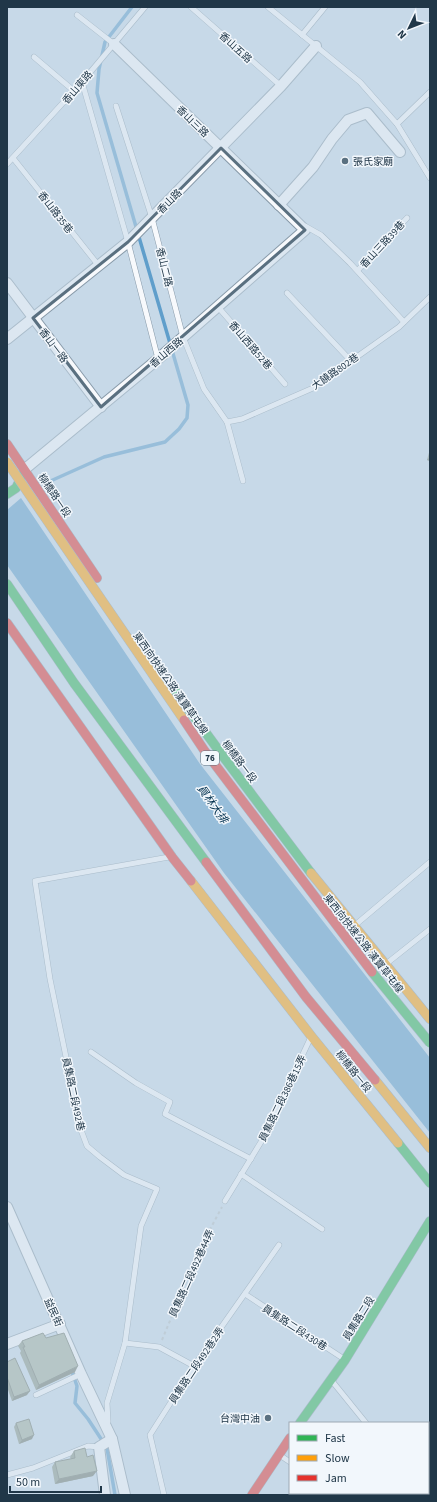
<svg xmlns="http://www.w3.org/2000/svg" width="437" height="1502" font-family="'Source Sans 3','Noto Sans TC',sans-serif">
<style>
.water{fill:#5f9ecb}
.lines{fill:none;stroke-linecap:round;stroke-linejoin:round}
.stream{stroke:#5f9ecb;stroke-width:3.5}
.lane-casing{stroke:#889aa9;stroke-width:6}
.street-casing{stroke:#889aa9;stroke-width:12}
.fast-casing{stroke:#889aa9;stroke-width:10}
.slow-casing{stroke:#889aa9;stroke-width:10}
.jam-casing{stroke:#889aa9;stroke-width:10}
.path{stroke:#b5bec3;stroke-width:2;stroke-dasharray:3 3;stroke-linecap:butt}
.lane{stroke:#f7f9fc;stroke-width:5}
.street{stroke:#f7f9fc;stroke-width:10}
.fast{stroke:#30b455;stroke-width:9}
.slow{stroke:#ff9f0a;stroke-width:9}
.jam{stroke:#e5322d;stroke-width:9}
.fast-bridge-casing{stroke:#889aa9;stroke-width:10;stroke-linecap:butt}
.slow-bridge-casing{stroke:#889aa9;stroke-width:10;stroke-linecap:butt}
.jam-bridge-casing{stroke:#889aa9;stroke-width:10;stroke-linecap:butt}
.fast-bridge{stroke:#30b455;stroke-width:9}
.slow-bridge{stroke:#ff9f0a;stroke-width:9}
.jam-bridge{stroke:#e5322d;stroke-width:9}
.wall{fill:#8b978a}
.shaded-wall{fill:#717b70}
.building{fill:#a2b0a0;stroke:#717b70}
.marked{fill:none;stroke:#5a7080;stroke-width:3;stroke-linejoin:round}
.poi-dot{fill:#5a7080;stroke:#f2f7fc;stroke-width:1.5}
.labels{text-anchor:middle;stroke-width:3;stroke-linejoin:round;paint-order:stroke}
.shield{fill:#f2f7fc;stroke:#5f717e;stroke-width:1}
.shield-label{font-size:9px;font-weight:bold;fill:#203748}
.street-label{font-size:10px;fill:#203748;stroke:#f2f7fc}
.poi-label{font-size:10px;fill:#203748;stroke:#f2f7fc;text-anchor:start}
.water-label{font-size:11px;font-style:italic;fill:#02314f;stroke:#f2f7fc}
</style>
<rect width="100%" height="100%" fill="#c7d9e8"/>
<polygon class="water" points="21,498 200,764 430,1058 430,1133 224,873 7,565 7,510"/>
<g class="lines">
<g class="stream">
<polyline points="46,483 104,457 165,442 179,429 187,418 188,405 97,93 99,69 105,42 132,7"/>
<polyline points="71,1369 77,1386 75,1403 88,1419 107,1448 115,1495"/>
</g>
<defs>
<g id="lane">
<polyline points="191,7 281,86"/>
<polyline points="268,7 360,82 397,124 430,178"/>
<polyline points="77,15 114,44"/>
<polyline points="302,35 325,7"/>
<polyline points="34,57 74,91"/>
<polyline points="82,82 128,242 158,359"/>
<polyline points="116,106 152,218 183,337 204,389 227,422 243,481"/>
<polyline points="397,124 430,92"/>
<polyline points="13,158 99,266"/>
<polyline points="7,164 82,82 145,7"/>
<polyline points="305,226 321,235 350,263 404,322"/>
<polyline points="358,270 407,218"/>
<polyline points="287,293 351,361"/>
<polyline points="218,307 285,384"/>
<polyline points="227,422 242,419 313,388 399,327 430,297"/>
<polyline points="354,926 430,862"/>
<polyline points="386,964 430,929"/>
<polyline points="91,1052 136,1083 170,1102 165,1114 251,1159"/>
<polyline points="241,1174 322,1229"/>
<polyline points="225,1201 264,1137 310,1039"/>
<polyline points="245,1294 344,1359"/>
<polyline points="125,1343 159,1347 194,1366"/>
<polyline points="332,1381 366,1423"/>
<polyline points="36,1395 81,1374"/>
<polyline points="108,1422 107,1403 125,1343 141,1226 157,1189 124,1175 100,1157 87,1146 81,1130 50,979 35,881 169,857"/>
<polyline points="281,1456 290,1462"/>
<polyline points="7,1475 33,1468 88,1446 99,1447"/>
<polyline points="336,1493 338,1495"/>
<polyline points="424,1493 426,1495"/>
<polyline points="164,1495 150,1435 194,1366 279,1245"/>
</g>
<g id="street">
<polyline points="279,205 313,167 332,139 348,120 367,113 400,152"/>
<polyline points="7,283 101,407"/>
<polyline points="7,339 128,242 281,86 316,46"/>
<polyline points="25,469 158,359 305,230 114,44"/>
<polyline points="7,1207 81,1374 112,1439 125,1495"/>
<polyline points="7,1344 60,1324"/>
<polyline points="105,1495 99,1447 112,1439"/>
</g>
<g id="fast">
<polyline points="7,494 16,488 24,472"/>
<polyline points="7,584 74,683 206,862"/>
<polyline points="160,670 225,759 311,873"/>
<polyline points="398,1143 430,1183"/>
<polyline points="300,1423 345,1360 430,1221"/>
</g>
<g id="slow">
<polyline points="311,873 430,1019"/>
<polyline points="191,881 312,1037 398,1143"/>
<polyline points="375,1080 430,1148"/>
</g>
<g id="jam">
<polyline points="7,444 97,578"/>
<polyline points="7,623 172,857 191,881"/>
<polyline points="206,862 306,997 375,1080"/>
<polyline points="252,1495 290,1438"/>
</g>
</defs>
<use href="#lane" class="lane-casing"/>
<use href="#street" class="street-casing"/>
<use href="#fast" class="fast-casing"/>
<use href="#slow" class="slow-casing"/>
<use href="#jam" class="jam-casing"/>
<polyline class="path" points="162,1340 201,1246 222,1207"/>
<use href="#lane" class="lane"/>
<use href="#street" class="street"/>
<use href="#fast" class="fast"/>
<use href="#slow" class="slow"/>
<use href="#jam" class="jam"/>
<defs>
<polyline id="fast-bridge" points="372,972 430,1043"/>
<polyline id="slow-bridge" points="7,462 184,720"/>
<polyline id="jam-bridge" points="184,720 204,750 372,972"/>
</defs>
<use href="#fast-bridge" class="fast-bridge-casing"/>
<use href="#slow-bridge" class="slow-bridge-casing"/>
<use href="#jam-bridge" class="jam-bridge-casing"/>
<use href="#fast-bridge" class="fast-bridge"/>
<use href="#slow-bridge" class="slow-bridge"/>
<use href="#jam-bridge" class="jam-bridge"/>
</g>
<g class="wall">
<polygon points="430,449 430,461 427,460"/>
<polygon points="46,1338 75,1372 36,1390 20,1353 21,1351 18,1346 22,1341"/>
<polygon points="7,1362 27,1395 12,1401 7,1387"/>
<polygon points="16,1423 32,1439 19,1444 14,1427"/>
<polygon points="74,1451 87,1457 93,1476 55,1484 52,1467 55,1462 71,1459 70,1457"/>
<polygon points="349,1493 388,1493 390,1495 351,1495"/>
</g>
<g class="shaded-wall">
<polygon points="430,457 430,461 427,460"/>
<polygon points="78,1366 75,1372 36,1390 39,1385"/>
<polygon points="30,1391 27,1395 12,1401 14,1397"/>
<polygon points="34,1435 32,1439 19,1444 22,1440"/>
<polygon points="97,1471 93,1476 55,1484 59,1479"/>
</g>
<g class="building">
<polygon points="43,1333 46,1338 64,1333 78,1366 39,1385 23,1347 25,1347 22,1341"/>
<polygon points="15,1358 30,1391 14,1397 7,1377 7,1362"/>
<polygon points="29,1419 34,1435 22,1440 16,1423"/>
<polygon points="85,1448 87,1457 93,1455 97,1471 59,1479 55,1462 75,1458 74,1451"/>
<polygon points="354,1493 388,1493 390,1495 356,1495"/>
</g>
<path d="M0 0H437V1502H0ZM221,148L305,230L101,407L33,318L128,242Z" fill="#c7d9e8" fill-opacity=".55" fill-rule="evenodd"/>
<path class="marked" d="M221,148L305,230L101,407L33,318L128,242Z"/>
<g class="poi-dot">
<circle cx="345" cy="161" r="4"/>
<circle cx="268" cy="1418" r="4"/>
</g>
<g class="labels">
<rect class="shield" x="201" y="751" width="18" height="14" rx="3"/>
<g class="shield-label">
<text x="210" y="761">76</text>
</g>
<g class="street-label">
<text transform="translate(236 47) rotate(42)" y="4">香山五路</text>
<text transform="translate(77 87) rotate(-49)" y="4">香山東路</text>
<text transform="translate(193 121) rotate(44)" y="4">香山三路</text>
<text transform="translate(169 201) rotate(-45)" y="4">香山路</text>
<text transform="translate(56 212) rotate(52)" y="4">香山路35巷</text>
<text transform="translate(382 244) rotate(-47)" y="4">香山三路39巷</text>
<text transform="translate(165 267) rotate(76)" y="4">香山二路</text>
<text transform="translate(54 345) rotate(53)" y="4">香山一路</text>
<text transform="translate(251 345) rotate(49)" y="4">香山西路52巷</text>
<text transform="translate(166 352) rotate(-41)" y="4">香山西路</text>
<text transform="translate(335 371) rotate(-35)" y="4">大饒路802巷</text>
<text transform="translate(55 495) rotate(56)" y="4">柳橋路一段</text>
<text transform="translate(171 683) rotate(55)" y="4">東西向快速公路 漢寶草屯線</text>
<text transform="translate(240 761) rotate(53)" y="4">柳橋路一段</text>
<text transform="translate(364 943) rotate(52)" y="4">東西向快速公路 漢寶草屯線</text>
<text transform="translate(354 1071) rotate(51)" y="4">柳橋路一段</text>
<text transform="translate(74 1094) rotate(78)" y="4">員集路二段492巷</text>
<text transform="translate(282 1098) rotate(-64)" y="4">員集路二段386巷15弄</text>
<text transform="translate(191 1273) rotate(-66)" y="4">員集路二段492巷44弄</text>
<text transform="translate(54 1312) rotate(66)" y="4">益民街</text>
<text transform="translate(358 1318) rotate(-58)" y="4">員集路二段</text>
<text transform="translate(295 1327) rotate(33)" y="4">員集路二段430巷</text>
<text transform="translate(196 1365) rotate(-56)" y="4">員集路二段492巷2弄</text>
</g>
<g class="poi-label">
<text x="353" y="165">張氏家廟</text>
<text x="260" y="1422" text-anchor="end">台灣中油</text>
</g>
<g class="water-label">
<text transform="translate(213 804) rotate(55)" y="4">員林大排</text>
</g>
</g>
<rect width="437" height="1502" fill="none" stroke="#203748" stroke-width="16"/>
<rect x="289" y="1422" width="140" height="72" fill="#f2f7fc" stroke="#9eaab4"/>
<rect x="297" y="1435" width="20" height="6" fill="#30b455" stroke="#9eaab4"/>
<text x="325" y="1442" font-size="12" fill="#203748">Fast</text>
<rect x="297" y="1455" width="20" height="6" fill="#ff9f0a" stroke="#9eaab4"/>
<text x="325" y="1462" font-size="12" fill="#203748">Slow</text>
<rect x="297" y="1475" width="20" height="6" fill="#e5322d" stroke="#9eaab4"/>
<text x="325" y="1482" font-size="12" fill="#203748">Jam</text>
<g transform="translate(409 28) rotate(227)" stroke="#f2f7fc" stroke-width="3" paint-order="stroke">
<path d="M0-3L7 15L0 10L-7 15Z" fill="#203748"/>
<text y="-6" font-size="11" font-weight="bold" text-anchor="middle" fill="#203748">N</text>
</g>
<path d="M10 1486v6h91v-6" fill="none" stroke="#203748" stroke-width="2"/>
<text x="16" y="1486" font-size="12" fill="#203748" stroke="#f2f7fc" stroke-width="3" paint-order="stroke">50 m</text>
</svg>
